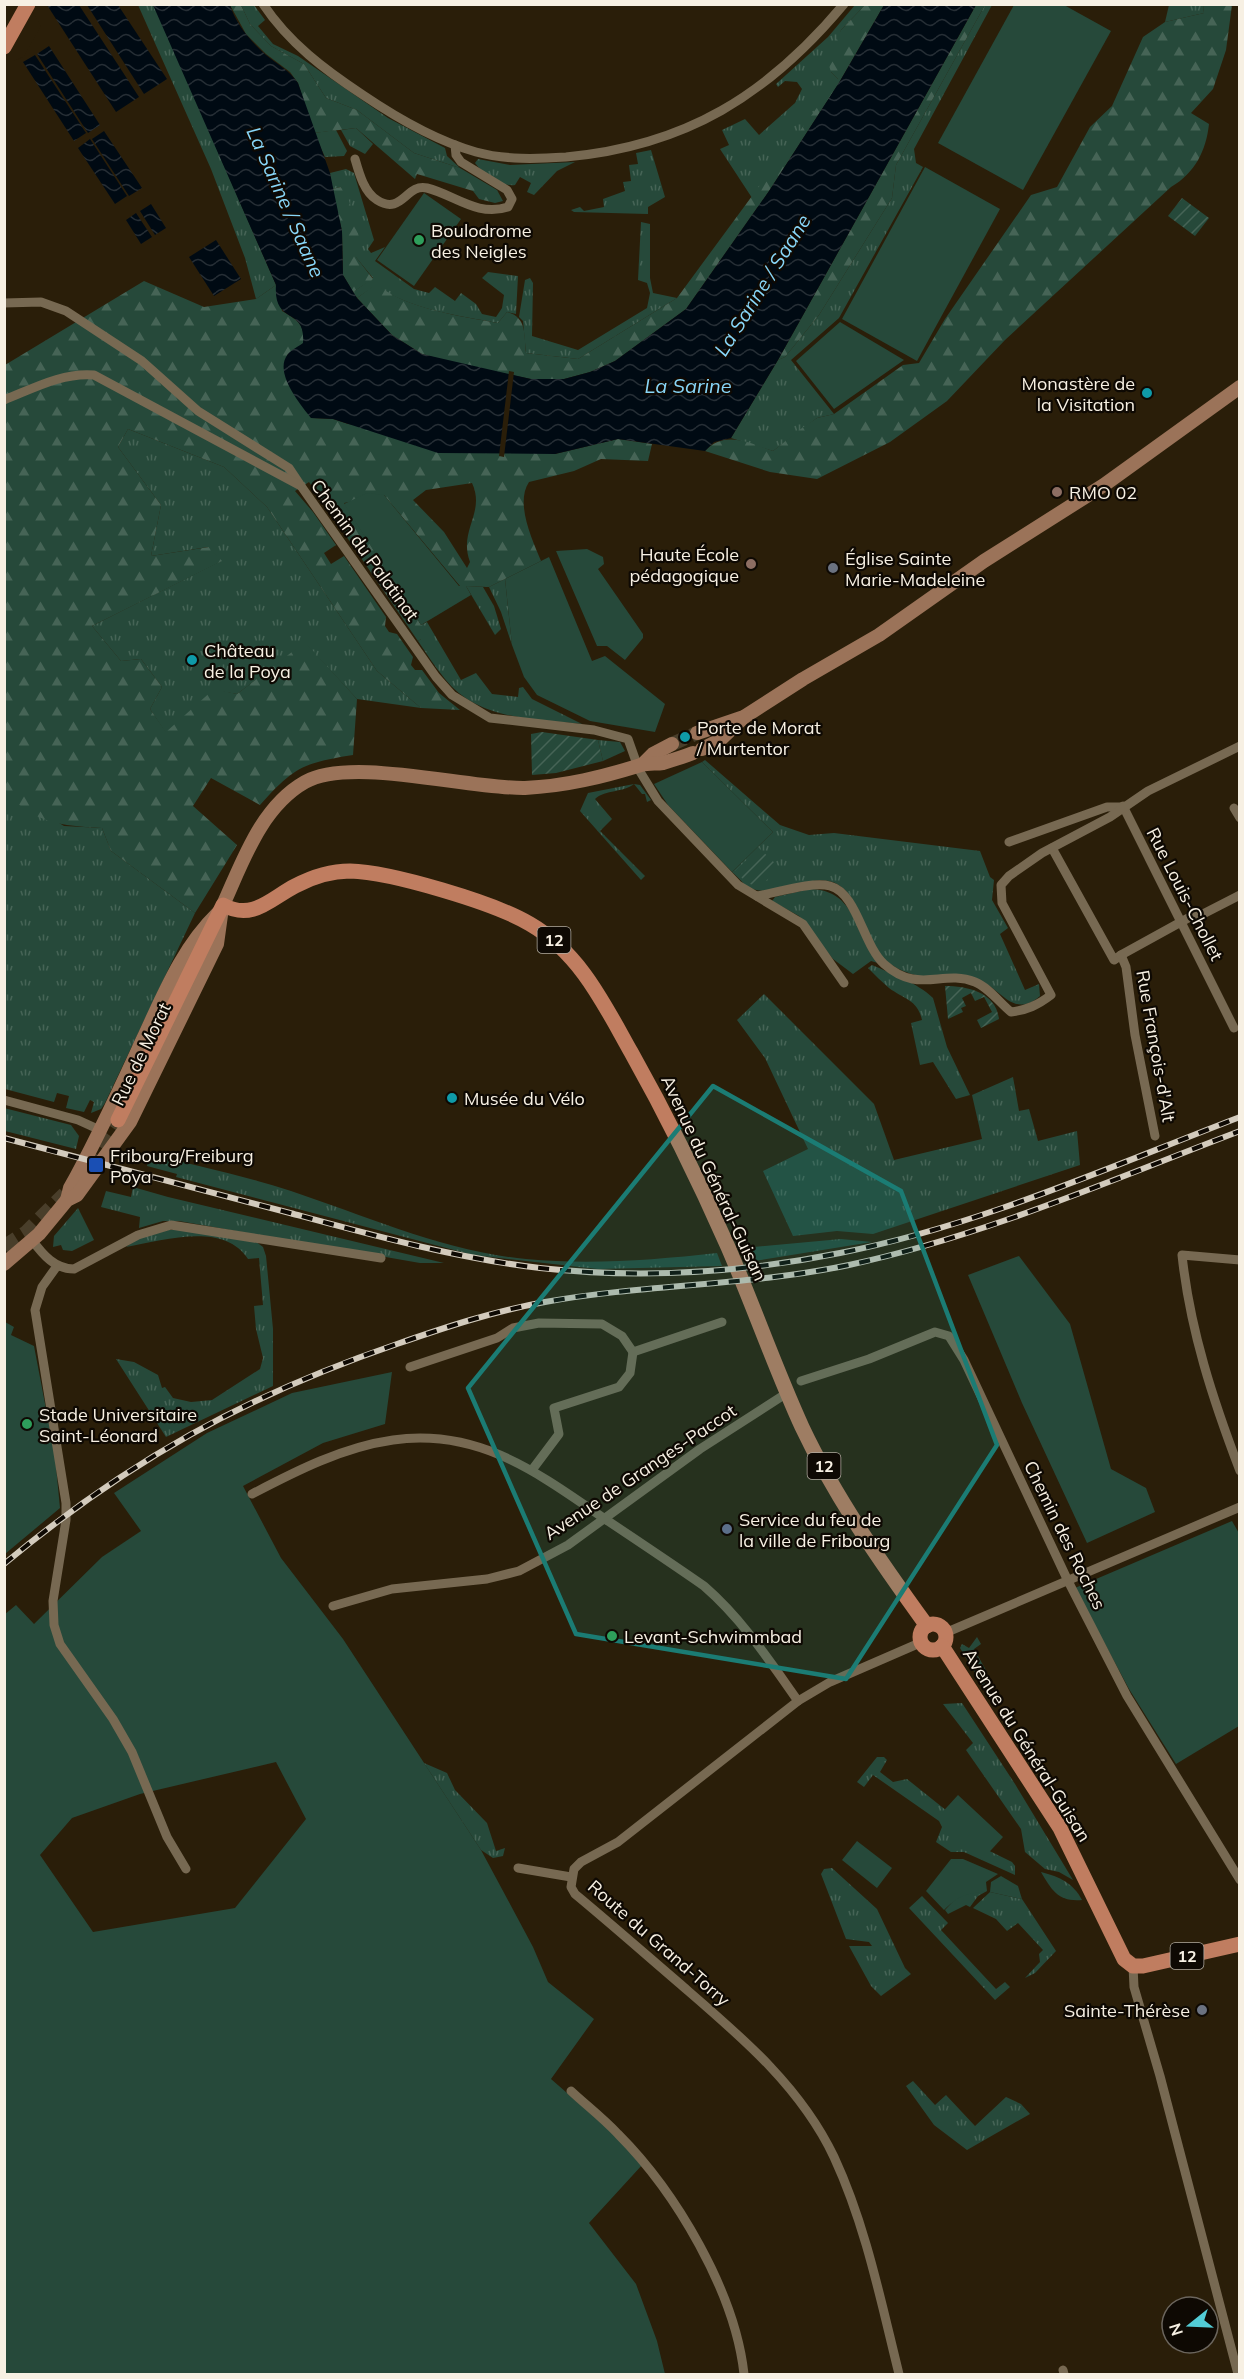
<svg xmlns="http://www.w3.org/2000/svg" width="1244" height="2379" font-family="Mulish,sans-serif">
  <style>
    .grass { fill: url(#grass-tufts) }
    .forest { fill: url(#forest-firs); fill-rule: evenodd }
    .park { fill: #26493a; fill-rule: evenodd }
    .garden { fill: url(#garden-furrows) }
    .water { fill: url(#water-waves) }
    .pier { fill: #2a1e09 }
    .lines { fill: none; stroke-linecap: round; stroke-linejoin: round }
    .secondary-tunnel { stroke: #493e2a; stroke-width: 14; stroke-dasharray: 14 7; stroke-linecap: butt }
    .primary-tunnel { stroke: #493e2a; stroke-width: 15; stroke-dasharray: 15 8; stroke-linecap: butt }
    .street { stroke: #776952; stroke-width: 9 }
    .secondary { stroke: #9b7359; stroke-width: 14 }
    .primary { stroke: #c07d60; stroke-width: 15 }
    .rail-casing { stroke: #d3cbbd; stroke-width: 6 }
    .rail { stroke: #0e0903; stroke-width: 4; stroke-dasharray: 11; stroke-linecap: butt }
    .marked { fill: #1b7c74; fill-opacity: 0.2; stroke: #1b7c74; stroke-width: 4.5; stroke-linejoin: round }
    .leisure-dot { fill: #2e9e5b; stroke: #0e0903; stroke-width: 2 }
    .culture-dot { fill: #0f9aa8; stroke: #0e0903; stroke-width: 2 }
    .education-dot { fill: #8d6e63; stroke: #0e0903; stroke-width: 2 }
    .worship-dot { fill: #6b7280; stroke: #0e0903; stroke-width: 2 }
    .transit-dot { fill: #1a4fb4; stroke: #0e0903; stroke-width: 2 }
    .service-dot { fill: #5c6f8a; stroke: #0e0903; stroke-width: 2 }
    .labels { text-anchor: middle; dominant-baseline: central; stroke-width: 4.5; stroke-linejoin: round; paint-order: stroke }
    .shield { fill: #0e0903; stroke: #b1aba0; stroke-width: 1.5 }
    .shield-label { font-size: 16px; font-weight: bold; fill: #f7f0e3 }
    .poi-label { font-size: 18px; fill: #f7f0e3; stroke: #0e0903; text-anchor: start }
    .street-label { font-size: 18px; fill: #f7f0e3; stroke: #0e0903 }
    .water-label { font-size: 20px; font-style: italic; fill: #88d6f8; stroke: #0e0903 }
  </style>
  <defs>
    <pattern id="grass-tufts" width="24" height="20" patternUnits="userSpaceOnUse" patternTransform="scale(1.5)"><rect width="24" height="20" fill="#26493a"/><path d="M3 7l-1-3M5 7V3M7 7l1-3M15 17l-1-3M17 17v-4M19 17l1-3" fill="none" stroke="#466456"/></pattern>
    <pattern id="forest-firs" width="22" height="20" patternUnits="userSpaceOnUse" patternTransform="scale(1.5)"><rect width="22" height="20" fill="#26493a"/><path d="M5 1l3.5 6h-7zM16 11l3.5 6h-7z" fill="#466456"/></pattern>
    <pattern id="garden-furrows" width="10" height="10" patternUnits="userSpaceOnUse" patternTransform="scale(1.5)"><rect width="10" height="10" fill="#26493a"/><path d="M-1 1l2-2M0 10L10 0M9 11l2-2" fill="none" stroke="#466456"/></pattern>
    <pattern id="water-waves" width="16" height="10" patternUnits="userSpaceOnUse" patternTransform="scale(1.5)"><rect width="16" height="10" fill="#000a13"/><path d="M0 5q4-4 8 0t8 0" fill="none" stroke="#262e35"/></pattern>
  </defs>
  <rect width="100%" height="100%" fill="#2a1e09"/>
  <g class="grass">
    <polygon points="138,5 153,5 159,16 276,285 256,299 245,258 211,169"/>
    <polygon points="241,5 254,5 265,20 258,26 273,44 298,56 388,118 445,148 447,156 460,168 414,153 357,110 326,98 304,64 271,46 250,24"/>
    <polygon points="855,5 865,5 841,30 831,72 840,81 758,207 720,149 729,145 722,130 745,119 759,135 795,103 802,89 797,82 785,81 778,87 776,84 828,37"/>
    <polygon points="985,5 992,5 914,149 916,163 923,167 839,318 791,360 834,414 817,418 773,451 731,438 778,360 785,357 819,315 892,198 896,165"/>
    <polygon points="1169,5 1203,5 1204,13 1165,22"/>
    <polygon points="356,128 373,144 365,154 350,146 341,130"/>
    <polygon points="336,130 347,151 344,156 325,157 314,133"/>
    <polygon points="651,150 665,197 648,207 648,214 574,212 571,210 580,207 584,211 604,207 603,199 625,191 623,182 631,181 629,165 638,164 636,153"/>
    <path d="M478 159 510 165 575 162 557 171 534 195 527 192 531 183 520 177 515 185C502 187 483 174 475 163Z"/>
    <path d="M346 169 354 173 374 240 368 249 371 253 385 247 375 261 414 289 429 293 435 287 455 301 461 293 476 304 482 314 496 317 502 308 504 295 482 278 488 272 518 276 516 314 507 312 498 323C461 316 407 309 376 285L357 298 353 292 373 278 355 256 341 187 332 189 330 173Z"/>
    <polygon points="641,222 650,224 650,278 653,293 677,298 578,359 526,353 523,321 519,317 525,280 530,278 533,283 532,336 578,350 647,308 650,293 647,283 638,280"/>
    <polygon points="128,429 224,467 267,507 377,671 421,708 357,699 305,643 237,694 214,690 166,733 150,709 162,687 141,659 121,661 92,626 221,561 208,547 151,556 161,505 118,447"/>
    <polygon points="505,579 512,645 501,612 489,587"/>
    <polygon points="466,586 483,587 494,606 501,629 495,635"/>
    <path d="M427 622 461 680 476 673 492 694 518 697 519 688 523 687 532 699 582 724C533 719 478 720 445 679 435 667 427 654 418 641L421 639V625Z"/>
    <polygon points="598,740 620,742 625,751 603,761"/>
    <path d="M705 760 780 825 809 835 834 833 980 851 990 877 994 880 992 900 1008 928 1000 934 1025 990 1039 984 1040 996C1013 1019 1002 989 980 981 975 979 967 980 962 980 934 978 907 979 884 959 865 942 864 910 846 891 818 861 775 906 745 885 741 881 737 876 732 872L773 832 702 762Z"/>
    <polygon points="4,779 5,789 64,826 102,828 111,851 195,913 105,1103 101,1109 91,1113 94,1102 90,1100 84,1112 66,1108 69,1096 57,1093 54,1102 5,1089"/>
    <path d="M634 784 640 785 651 800 647 802 645 794H642L634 784C623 793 606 789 595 799L612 819 600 831 645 876 641 880 580 811 588 793Z"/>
    <path d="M810 889C857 890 854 934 878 963L871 961 853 974 833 959 799 916 772 901 775 897Z"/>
    <path d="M872 965C890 973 918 983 933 998L947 1047 970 1095 956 1099 933 1062 920 1065 911 1023 922 1020C918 1000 904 999 889 988 882 982 875 975 868 968Z"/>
    <polygon points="764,994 874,1104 894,1160 982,1139 972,1095 1013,1077 1019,1111 1029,1109 1038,1141 1077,1131 1080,1165 873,1234 837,1231 793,1236 763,1171 808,1149 765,1058 737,1020"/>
    <polygon points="4,1108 71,1125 79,1136 76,1149 5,1131"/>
    <path d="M150 1154C197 1166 245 1176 291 1191 369 1217 443 1251 526 1259 590 1265 654 1260 717 1253L722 1266 598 1269 473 1255 176 1177 177 1174 147 1166Z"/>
    <polygon points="133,1187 168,1197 444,1263 420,1263 179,1221 163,1221 139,1228 140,1217 101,1207 106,1191 131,1197"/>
    <polygon points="78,1208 94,1240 72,1251 63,1250 61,1245 53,1247 54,1236"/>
    <path d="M168 1230H186L255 1241 263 1247 266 1256 273 1329V1386L166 1437 116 1359 134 1362 158 1375 162 1388 165 1387 173 1398 191 1402 212 1400 260 1369 263 1358 256 1329 254 1306 263 1305 259 1258 248 1259C223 1221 163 1241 126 1247L138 1238Z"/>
    <polygon points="841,1239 872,1242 748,1262 744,1252 754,1247"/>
    <polygon points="977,1637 981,1644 974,1649 987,1672 984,1688 960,1648 962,1644 969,1648"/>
    <polygon points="962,1703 1015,1784 1073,1880 1059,1872 1045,1869 1025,1852 1021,1829 966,1750 973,1743 943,1704"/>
    <polygon points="877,1757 884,1757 887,1760 880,1772 893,1782 907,1779 952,1815 959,1836 1012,1862 1015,1866 1015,1875 964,1852 951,1852 936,1842 942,1827 939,1821 873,1775 864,1787 857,1782"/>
    <polygon points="424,1763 447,1773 455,1790 487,1823 496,1851 505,1848 503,1856 493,1858 481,1850"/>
    <polygon points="832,1868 877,1909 905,1968 911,1974 881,1996 871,1986 849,1946 872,1946 869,1942 846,1939 821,1874 824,1869"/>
    <path d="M1041 1872C1060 1877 1073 1883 1082 1900 1059 1902 1052 1891 1041 1872Z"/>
    <polygon points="969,1891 987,1891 978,1896 970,1907 966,1905 948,1914 945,1910 959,1895"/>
    <polygon points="990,1892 1022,1899 1056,1951 1035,1973 1025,1978 1040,1962 1039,1954 1043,1950 1018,1923 1007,1931 996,1919 973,1908"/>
    <polygon points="922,1896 948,1923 941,1930 996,1989 1005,1982 1010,1987 995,2000 909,1908"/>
    <polygon points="913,2081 935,2105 946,2095 975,2126 1006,2097 1021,2104 1030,2114 967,2150 934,2125 906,2086"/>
  </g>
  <g class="forest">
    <polygon points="230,5 241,5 250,24 271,46 304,64 326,98 357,110 414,153 460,168 497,190 503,201 495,203 479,199 473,191 417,174 415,179 356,128 314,133 298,83 290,72 266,54 246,34"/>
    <path d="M865 5H884L840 81 769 191 686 309 615 361 590 372 564 379H531L462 365 422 354 392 335 357 298 376 284C407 309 460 316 498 323L507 312C527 317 524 335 526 353L578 359 677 298 838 79 831 72 827 59 841 30Z"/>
    <polygon points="976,5 985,5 896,165 892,198 819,315 785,357 778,360"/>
    <path d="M1203 5H1232L1226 50 1213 89 1191 113 1209 124C1206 151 1195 173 1171 187L1005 340 947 401 890 442 817 479 770 472 705 451C725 430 749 443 773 451L802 428 817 418 834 414 903 365 919 363 945 319 1031 195 1057 187 1090 127 1112 106 1143 37 1165 22 1204 13Z"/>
    <polygon points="341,187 347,193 362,248 356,257 373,279 353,292 343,275 342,231 332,189"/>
    <path d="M144 281 204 307 256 299 276 285 282 311C297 320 305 324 304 343L287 355 311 418 333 419 348 424 555 454 618 439 652 444 648 461 601 459 574 471 529 482C515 503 532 539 541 561L489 587 460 586 384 495 344 503 421 625V639L418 641 309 482 295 491 313 512 336 545 324 553 331 564 344 556 386 617 385 626 389 632 397 634 413 657 411 665 415 670H422L439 693 460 710 421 708 377 671 267 507 224 467 128 429 118 447 161 505 151 556 209 547 222 561 92 626 121 661 141 659 162 687 150 709 166 732 214 689 237 694 305 642 357 699 353 755C303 763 294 767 260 805L211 778 193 806 237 845 195 913 111 851 102 828C63 826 29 823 5 789V365ZM472 483C486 513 458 530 470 562L467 568 444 532 413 500 426 490Z"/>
  </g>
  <g class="park">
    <polygon points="1014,5 1064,5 1111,31 1023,190 938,143"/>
    <polygon points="925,167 1000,209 917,361 842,319"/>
    <polygon points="424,193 461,219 414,286 377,260"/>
    <polygon points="840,322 904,360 834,409 796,361"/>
    <polygon points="367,493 384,495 459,586 466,586 471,595 421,625 344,504"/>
    <polygon points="587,549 603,557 604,564 598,569 643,634 643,638 625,660 607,646 597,646 556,551"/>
    <polygon points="549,557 592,661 605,656 665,704 655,732 590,721 537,695 524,677 512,645 505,579"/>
    <polygon points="702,762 773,832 732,872 668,805 654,784"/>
    <polygon points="1019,1256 1070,1324 1111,1469 1146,1488 1155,1512 1087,1543 1022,1403 968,1275"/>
    <polygon points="5,1322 14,1327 11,1335 34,1346 55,1456 60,1508 5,1554"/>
    <path d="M392 1372 385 1424 323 1443 243 1486 281 1558 343 1639 481 1850 533 1947 548 1982 594 2019 551 2079 630 2148 643 2164 589 2223 636 2284 657 2341 665 2374H5L4 1615 16 1605 34 1624 102 1557 141 1531 114 1493 207 1433 292 1393ZM276 1762 306 1819 235 1908 93 1932 40 1855 72 1818 140 1794Z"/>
    <polygon points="1232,1521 1240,1535 1239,1726 1176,1764 1129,1689 1075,1588"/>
    <polygon points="958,1795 1003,1837 982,1860 937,1818"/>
    <polygon points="857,1841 892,1868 877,1888 842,1860"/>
    <path d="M951 1859H963L998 1874 986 1882 987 1891C964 1895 962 1893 944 1910L926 1891Z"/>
    <polygon points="1001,1876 1018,1886 1022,1899 990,1892 991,1882"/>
  </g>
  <g class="garden">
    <polygon points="1182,198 1209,218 1195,236 1168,216"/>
    <polygon points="542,732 598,740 603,761 556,773 532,775 531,734"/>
    <polygon points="759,848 780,868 759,887 747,883 735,871"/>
    <path d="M945 986C967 986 996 992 999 1019L981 1028 977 1020 992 1012 984 997 975 1001 971 993 962 998 966 1006 961 1008 963 1012 948 1019Z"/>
  </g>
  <g class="water">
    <polygon points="47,5 79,5 139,97 116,112"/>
    <polygon points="87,5 118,5 167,79 144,94"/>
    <path d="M153 5H230C236 24 251 42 266 55 278 65 289 70 298 83L330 173 342 231 343 275 357 298 392 335 422 354 531 379H564L590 372 615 361 686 309 769 191 840 81 884 5H976L778 360 731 438 714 442 705 451 618 439 555 454 438 453 333 419 311 418C300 404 273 372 288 354 291 350 299 346 303 343 306 306 273 326 276 285Z"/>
    <polygon points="49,46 100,125 88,133 37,54"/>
    <polygon points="35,55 86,133 74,141 23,62"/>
    <polygon points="104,131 142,188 129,196 92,139"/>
    <polygon points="90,139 127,196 115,204 78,148"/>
    <polygon points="151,204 166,228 155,235 140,211"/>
    <polygon points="136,213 152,237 141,244 126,220"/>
    <polygon points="216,240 241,279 214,296 189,257"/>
  </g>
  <g class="pier">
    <polygon points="28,4 41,26 24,56 15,61 4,48 4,25 16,5"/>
    <polygon points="509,371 514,372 504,457 499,456"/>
  </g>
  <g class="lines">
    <polyline class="secondary-tunnel" points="672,744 697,733"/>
    <g class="primary-tunnel">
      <polyline points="87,1166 118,1120"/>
      <polyline points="4,1247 26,1233 65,1194"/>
    </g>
    <g class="street">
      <path d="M263 4C289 43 325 70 363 95 397 118 437 141 476 152 506 160 536 159 566 157 686 146 768 95 844 4"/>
      <path d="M355 159C359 173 364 192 377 200 402 216 406 183 427 188 455 195 477 217 508 207L512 199 507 190 461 162 456 155 455 145"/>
      <polyline points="4,303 41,302 66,311 142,361 198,411 289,468 301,486"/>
      <path d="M4 400C32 389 63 372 94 375L301 486 436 677 452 695 490 718 594 730 628 739 639 770 658 801 738 885 803 924 844 983"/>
      <polyline points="1123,806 1234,1028"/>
      <polyline points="1234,808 1240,818"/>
      <polyline points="1009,842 1107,807 1120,807"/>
      <polyline points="1052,848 1114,960 1121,955 1126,967 1135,1035 1155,1136"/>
      <path d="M757 896C776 893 812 881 830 886 857 893 863 945 884 964 919 995 942 969 975 982 988 987 1000 1003 1011 1012 1027 1010 1038 1005 1051 995L1002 903 1001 885 1009 876 1042 853 1110 817 1148 791 1240 746"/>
      <polyline points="1121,955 1190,917 1203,914 1240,895"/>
      <polyline points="4,1100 78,1120 100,1130"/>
      <path d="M32 1240C43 1255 55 1269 74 1269L138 1235 171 1225 381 1258"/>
      <path d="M1240 1260 1182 1255C1190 1330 1213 1400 1240 1471"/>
      <polyline points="57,1266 42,1287 35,1310 66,1503 66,1520 53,1601 54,1625 60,1644 113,1719 132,1752 167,1837 186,1869"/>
      <polyline points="410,1367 497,1338 513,1328 539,1323 602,1324 622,1336 633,1352"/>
      <polyline points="801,1381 869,1359 935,1332 949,1336 964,1360 1068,1581 1127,1696 1240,1880"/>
      <polyline points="532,1470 559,1434 554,1408 619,1387 630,1373 633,1352 722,1322"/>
      <path d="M252 1494C296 1471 343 1447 393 1440 479 1428 538 1473 605 1519 638 1541 671 1563 704 1586 742 1619 769 1660 798 1701"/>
      <polyline points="333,1606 392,1589 487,1579 519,1571 568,1545 700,1449 787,1393"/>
      <polyline points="945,1633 1240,1507"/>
      <polyline points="518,1868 571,1877"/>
      <polyline points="1133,1966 1134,1987 1160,2076 1238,2374"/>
      <path d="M571 2091C586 2105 603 2118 618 2134 676 2192 735 2292 744 2374"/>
      <polyline points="1063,2370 1064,2374"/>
      <path d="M899 2374C881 2302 866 2226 834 2157 800 2085 738 2034 679 1983 644 1953 610 1923 575 1894L571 1887 574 1869 581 1862 618 1842 798 1701 830 1682 922 1642"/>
    </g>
    <g class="secondary">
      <polyline points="697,733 744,717 803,679 879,635 984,561 1104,485 1240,387"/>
      <polyline points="702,749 720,740 744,717"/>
      <polyline points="643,764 653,754 672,744"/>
      <path d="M223 905C243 861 261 807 305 782 351 756 468 789 525 788 566 786 602 777 641 765 648 763 656 764 663 763 673 760 683 757 693 753"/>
      <path d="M67 1200 70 1188C97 1140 120 1089 143 1039 164 994 182 948 218 913"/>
      <polyline points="4,1264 39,1234 67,1200 77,1195 130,1122 217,944 221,915"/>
    </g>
    <g class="primary">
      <polyline points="4,47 28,4"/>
      <path d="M118 1120 223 905C253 921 270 899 295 886 312 877 330 871 350 871 391 872 495 903 530 924 580 953 604 1004 631 1052 667 1116 699 1181 728 1247 754 1307 775 1368 802 1427 835 1497 882 1564 927 1626"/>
      <circle cx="933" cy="1637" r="13"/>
      <polyline points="942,1646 1060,1828 1124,1959 1133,1966 1143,1966 1240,1944"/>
    </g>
    <defs>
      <g id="rail">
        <path d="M4 1138C100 1164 195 1188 290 1213 372 1235 455 1258 540 1268 640 1279 741 1273 840 1253 978 1226 1109 1167 1240 1117"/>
        <path d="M4 1564C128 1461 245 1396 397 1344 446 1327 494 1311 545 1302 645 1284 749 1286 849 1265 984 1236 1111 1180 1240 1131"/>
      </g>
    </defs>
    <use href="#rail" class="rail-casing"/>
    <use href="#rail" class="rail"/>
  </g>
  <path class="marked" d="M713 1086 901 1191 997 1445 846 1679 576 1634 468 1388Z"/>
  <g class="leisure-dot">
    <circle cx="419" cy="240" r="6"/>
    <circle cx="27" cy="1424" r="6"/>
    <circle cx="612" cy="1636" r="6"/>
  </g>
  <g class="culture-dot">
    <circle cx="1147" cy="393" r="6"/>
    <circle cx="192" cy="660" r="6"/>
    <circle cx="685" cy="737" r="6"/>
    <circle cx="452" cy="1098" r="6"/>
  </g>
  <g class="education-dot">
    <circle cx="1057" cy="492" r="6"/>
    <circle cx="751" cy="564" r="6"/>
  </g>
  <g class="worship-dot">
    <circle cx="833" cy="568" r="6"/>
    <circle cx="1202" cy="2010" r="6"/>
  </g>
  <rect class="transit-dot" x="88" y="1157" width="16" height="16" rx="3"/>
  <circle class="service-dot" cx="727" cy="1529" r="6"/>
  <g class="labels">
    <g class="shield">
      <rect x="537.5" y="927" width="33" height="26" rx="4.5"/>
      <rect x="807.5" y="1453" width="33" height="26" rx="4.5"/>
      <rect x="1170.5" y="1943" width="33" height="26" rx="4.5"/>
    </g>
    <g class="shield-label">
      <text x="554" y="940">12</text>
      <text x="824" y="1466">12</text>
      <text x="1187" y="1956">12</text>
    </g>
    <g class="poi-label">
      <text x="431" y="230">Boulodrome<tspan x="431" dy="21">des Neigles</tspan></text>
      <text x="1135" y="383" text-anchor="end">Monastère de<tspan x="1135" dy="21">la Visitation</tspan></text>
      <text x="1069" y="492">RMO 02</text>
      <text x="739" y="554" text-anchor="end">Haute École<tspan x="739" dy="21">pédagogique</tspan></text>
      <text x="845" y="558">Église Sainte<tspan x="845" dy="21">Marie-Madeleine</tspan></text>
      <text x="204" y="650">Château<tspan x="204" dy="21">de la Poya</tspan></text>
      <text x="697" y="727">Porte de Morat<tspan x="697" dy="21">/ Murtentor</tspan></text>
      <text x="464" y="1098">Musée du Vélo</text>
      <text x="110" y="1155">Fribourg/Freiburg<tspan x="110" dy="21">Poya</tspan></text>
      <text x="39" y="1414">Stade Universitaire<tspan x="39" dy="21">Saint-Léonard</tspan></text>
      <text x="739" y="1519">Service du feu de<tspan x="739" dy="21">la ville de Fribourg</tspan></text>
      <text x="624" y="1636">Levant-Schwimmbad</text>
      <text x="1190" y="2010" text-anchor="end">Sainte-Thérèse</text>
    </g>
    <g class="street-label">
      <text transform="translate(365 550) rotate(54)">Chemin du Palatinat</text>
      <text transform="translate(1185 894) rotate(63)">Rue Louis-Chollet</text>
      <text transform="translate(1156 1046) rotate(80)">Rue François-d'Alt</text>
      <text transform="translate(141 1054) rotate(-64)">Rue de Morat</text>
      <text transform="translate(714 1178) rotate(65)">Avenue du Général-Guisan</text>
      <text transform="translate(640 1472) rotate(-34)">Avenue de Granges-Paccot</text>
      <text transform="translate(1065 1535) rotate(64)">Chemin des Roches</text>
      <text transform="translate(1027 1745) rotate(58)">Avenue du Général-Guisan</text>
      <text transform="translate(659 1943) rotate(41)">Route du Grand-Torry</text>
    </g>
    <g class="water-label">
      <text transform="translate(286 202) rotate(66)">La Sarine / Saane</text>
      <text transform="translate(762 285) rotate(-58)">La Sarine / Saane</text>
      <text x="688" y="385">La Sarine</text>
    </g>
  </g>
  <rect width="1244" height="2379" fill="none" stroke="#f7f0e3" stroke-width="12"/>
  <g transform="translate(1190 2325) rotate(252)"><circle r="28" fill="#0e0903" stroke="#6b655d" stroke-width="1.5"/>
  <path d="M0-4.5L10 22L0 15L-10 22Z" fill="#52ccd6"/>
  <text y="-9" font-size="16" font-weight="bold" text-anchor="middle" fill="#f7f0e3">N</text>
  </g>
</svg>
